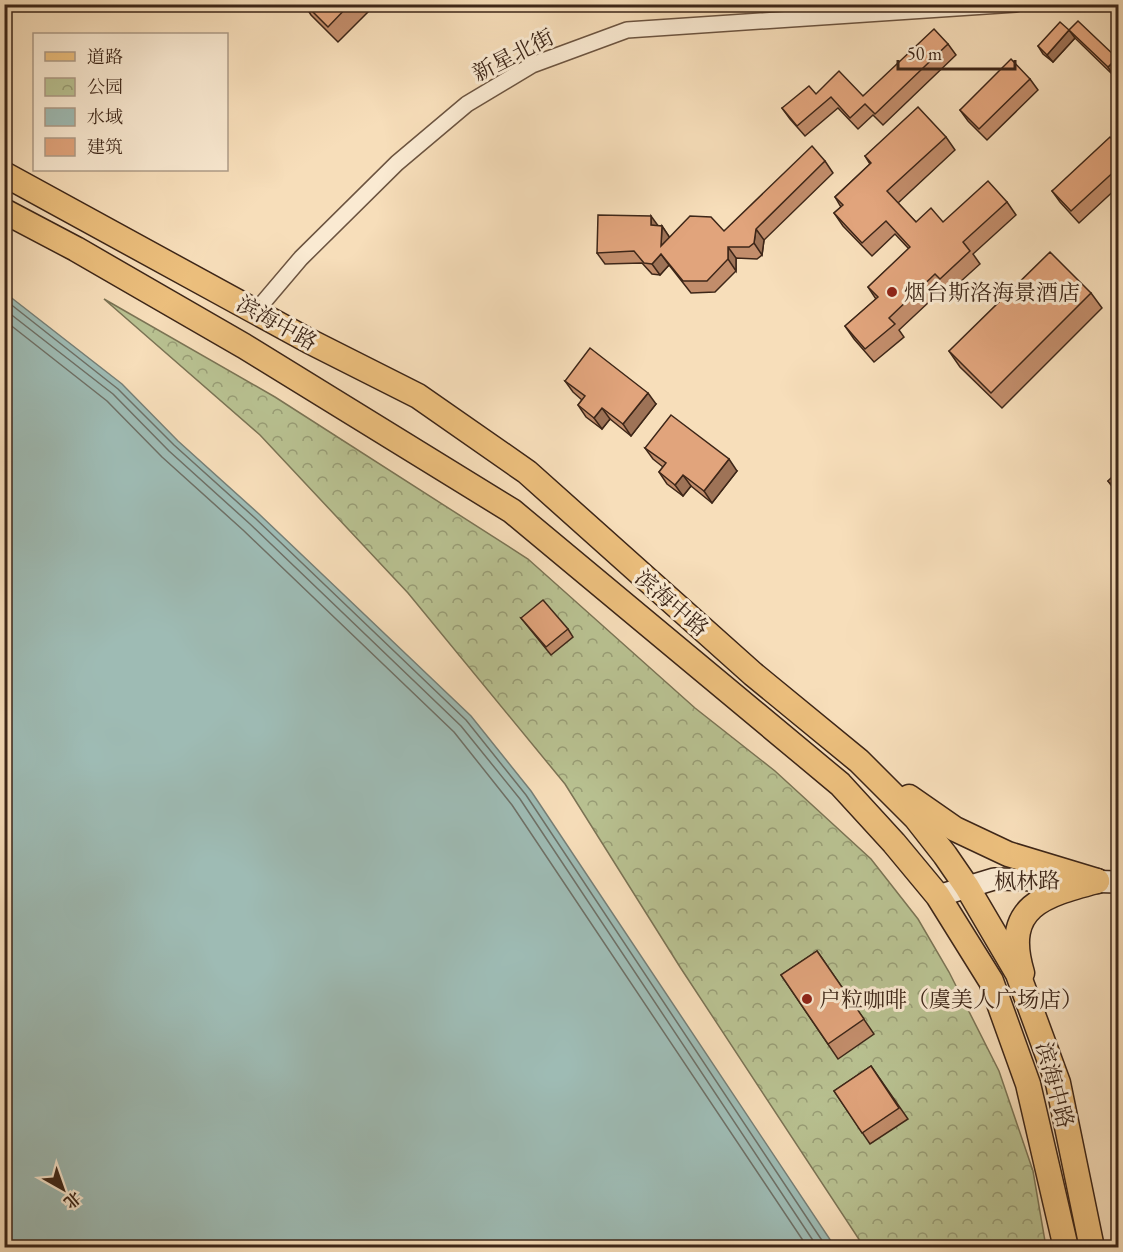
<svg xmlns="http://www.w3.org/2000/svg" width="1123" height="1252" font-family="'EB Garamond','Noto Serif SC',serif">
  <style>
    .park { fill: url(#park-crowns); stroke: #7b7455; stroke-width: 1.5 }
    .water { fill: #9ebbb4; stroke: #777f76; stroke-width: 1.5 }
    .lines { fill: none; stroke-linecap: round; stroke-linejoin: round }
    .shore { stroke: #6e7066; stroke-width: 1.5 }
    .street-casing { stroke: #6c5440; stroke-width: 18 }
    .secondary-casing { stroke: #3d2618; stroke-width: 24 }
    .primary-casing { stroke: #3d2618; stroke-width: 27 }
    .street { stroke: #faead2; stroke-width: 15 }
    .secondary { stroke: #faead2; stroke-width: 21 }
    .primary { stroke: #ecbf7d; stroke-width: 24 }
    .wall { fill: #c28d6b; stroke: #3d2618; stroke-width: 1.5 }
    .shaded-wall { fill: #9e7357; stroke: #3d2618; stroke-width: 1.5 }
    .building { fill: #e1a47c; stroke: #3d2618; stroke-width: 1.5 }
    .poi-dot { fill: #8f2418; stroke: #faead2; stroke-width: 2 }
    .labels { text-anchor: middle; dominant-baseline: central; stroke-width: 6; stroke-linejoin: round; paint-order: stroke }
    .street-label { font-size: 22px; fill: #3d2618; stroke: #faead2 }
    .poi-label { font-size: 22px; fill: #3d2618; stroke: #faead2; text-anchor: start }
  </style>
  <defs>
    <pattern id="park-crowns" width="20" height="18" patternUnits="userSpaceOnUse" patternTransform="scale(1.5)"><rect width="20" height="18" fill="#b9c292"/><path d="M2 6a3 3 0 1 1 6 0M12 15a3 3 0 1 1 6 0" fill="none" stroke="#989d76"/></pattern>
  </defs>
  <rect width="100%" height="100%" fill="#f7deba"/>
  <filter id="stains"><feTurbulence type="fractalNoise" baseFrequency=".00333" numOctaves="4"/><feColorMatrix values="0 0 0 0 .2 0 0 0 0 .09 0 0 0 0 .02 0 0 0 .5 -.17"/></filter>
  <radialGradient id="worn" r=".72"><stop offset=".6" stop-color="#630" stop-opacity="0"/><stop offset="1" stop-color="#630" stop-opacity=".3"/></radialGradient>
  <polygon class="park" points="104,299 275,397 528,559 695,708 775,771 871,859 918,919 949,972 999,1071 1033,1171 1046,1247 864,1247 680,967 565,784 408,593 260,435"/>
  <polygon class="water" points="4,292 122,384 178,441 259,514 471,716 531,791 835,1247 5,1247"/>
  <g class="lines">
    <g class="shore">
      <polyline points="4,299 118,389 174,445 255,518 466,720 526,795 827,1248"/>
      <polyline points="4,309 113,394 169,451 250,524 461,726 520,799 818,1248"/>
      <polyline points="4,320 107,401 162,457 243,530 454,732 512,805 808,1248"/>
    </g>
    <defs>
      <polyline id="street" points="256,311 301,258 397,163 467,104 532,65 627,30 1016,4"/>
      <polyline id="secondary" points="938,896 994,879 1118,882"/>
      <g id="primary">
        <polyline points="4,174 309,341 418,396 527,472 753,674 859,761 916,818 945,855 967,887 1018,974 1058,1083 1092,1248"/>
        <polyline points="4,211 76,249 244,346 512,511 840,784 894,843 938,896 991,981 1028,1084 1066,1248"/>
        <polyline points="909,797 955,829 1008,854 1097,881"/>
        <path d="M1022 973C1002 906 1044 895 1097 881"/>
      </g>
    </defs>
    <use href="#street" class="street-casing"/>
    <use href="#secondary" class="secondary-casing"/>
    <use href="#primary" class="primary-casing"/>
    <use href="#street" class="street"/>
    <use href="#secondary" class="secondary"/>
    <use href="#primary" class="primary"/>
  </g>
  <g class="wall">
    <polygon points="304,4 376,4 338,42 311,15"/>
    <polygon points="1069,30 1117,58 1119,60 1119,69 1113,75 1075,38 1053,62 1043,54 1038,46"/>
    <polygon points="948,44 956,55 883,125 873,115 858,129 838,108 805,136 790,119 782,108 816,94 863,96"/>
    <polygon points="1030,79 1038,90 987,140 968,121 960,110"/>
    <polygon points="946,137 955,150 898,203 916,222 943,222 1007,202 1016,215 973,254 980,264 949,292 945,287 899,330 904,337 874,362 854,339 845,326 876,299 868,287 909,249 895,234 872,256 843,226 834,213 841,207 835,197 870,164 865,156"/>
    <polygon points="1119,146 1119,186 1079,223 1060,202 1052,191"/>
    <polygon points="825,161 833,173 764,240 762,255 757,259 736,258 736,271 715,292 691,293 669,265 660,275 652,274 642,263 605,264 597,253 658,226 662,226 670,238 724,231"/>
    <polygon points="1091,293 1102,308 1002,408 960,367 949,351"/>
    <polygon points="565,381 656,404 631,436 610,419 602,429 586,417 578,405 582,400 573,392"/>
    <polygon points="645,448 737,471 712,503 691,486 683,496 667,484 659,472 663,467 653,459"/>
    <polygon points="1119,471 1119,496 1108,481"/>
    <polygon points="521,618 568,629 573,637 551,655"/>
    <polygon points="817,951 874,1034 838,1059 781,975"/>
    <polygon points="871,1066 908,1119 870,1144 834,1091"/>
  </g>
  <g class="shaded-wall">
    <polygon points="1069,30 1075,38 1053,62 1047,55"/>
    <polygon points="1117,58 1119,60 1119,69 1113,75 1108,67"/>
    <polygon points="651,216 659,227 651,225"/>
    <polygon points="662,226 670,238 661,246"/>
    <polygon points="756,229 764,240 762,255 754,243"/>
    <polygon points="728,247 736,258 736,271 728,259"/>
    <polygon points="661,254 669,265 660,275 652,264"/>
    <polygon points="648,393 656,404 631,436 623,424"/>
    <polygon points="602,408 610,419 602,429 594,418"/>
    <polygon points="729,459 737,471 712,503 704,491"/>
    <polygon points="683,475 691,486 683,496 675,485"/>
  </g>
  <g class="building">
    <polygon points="305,4 350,4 328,27"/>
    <polygon points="1078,21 1117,58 1108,67 1069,30"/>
    <polygon points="1060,22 1069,30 1047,55 1038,46"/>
    <polygon points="934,29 948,44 875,114 865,104 850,118 831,97 797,126 782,108 809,86 816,94 839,71 863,96"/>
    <polygon points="1011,59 1030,79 979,129 960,110"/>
    <polygon points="918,107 946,137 887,191 916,222 931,208 943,222 988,181 1007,202 963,242 970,251 940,279 935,274 889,318 895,324 865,349 845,326 878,297 868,287 910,247 886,221 862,243 834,213 843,205 835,197 871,163 865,156"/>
    <polygon points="1110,137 1119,146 1119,167 1071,211 1052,191"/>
    <polygon points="812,146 825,161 756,229 754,243 749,247 728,247 728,259 707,281 683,281 661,254 652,264 644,263 634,251 597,253 598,215 651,216 651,225 662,226 661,246 690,216 711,217 724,231"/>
    <polygon points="1050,252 1091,293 991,393 949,351"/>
    <polygon points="590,348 648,393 623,424 602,408 594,418 578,405 585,396 565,381"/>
    <polygon points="671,415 729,459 704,491 683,475 675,485 659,472 666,463 645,448"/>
    <polygon points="1119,471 1119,492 1108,481"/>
    <polygon points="1119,500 1119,509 1114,504"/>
    <polygon points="543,600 568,629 546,647 521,618"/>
    <polygon points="817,951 864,1019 828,1044 781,975"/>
    <polygon points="871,1066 899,1108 862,1133 834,1091"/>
  </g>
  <g class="poi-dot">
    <circle cx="892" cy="292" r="6"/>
    <circle cx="807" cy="999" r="6"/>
  </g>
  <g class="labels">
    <g class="street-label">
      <text transform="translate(513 55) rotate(-27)">新星北街</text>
      <text transform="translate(277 323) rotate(29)">滨海中路</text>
      <text transform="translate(672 603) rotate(41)">滨海中路</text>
      <text transform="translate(1027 881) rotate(-1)">枫林路</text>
      <text transform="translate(1055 1085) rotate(75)">滨海中路</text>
    </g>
    <g class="poi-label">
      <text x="904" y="292">烟台斯洛海景酒店</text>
      <text x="819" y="999">户粒咖啡（虞美人广场店）</text>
    </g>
  </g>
  <rect width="1123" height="1252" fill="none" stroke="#f7deba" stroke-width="24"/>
  <rect x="6" y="6" width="1111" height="1240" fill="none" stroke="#3d2618" stroke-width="3"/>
  <rect x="12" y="12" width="1099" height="1228" fill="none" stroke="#3d2618" stroke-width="1.5"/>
  <rect x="33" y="33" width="195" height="138" fill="#faead2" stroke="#ae9c88" stroke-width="1.5"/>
  <rect x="45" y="52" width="30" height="9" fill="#ecbf7d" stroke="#ae9c88" stroke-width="1.5"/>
  <text x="87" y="63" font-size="18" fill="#3d2618">道路</text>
  <rect x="45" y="78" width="30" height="18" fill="url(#park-crowns)" stroke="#ae9c88" stroke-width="1.5"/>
  <text x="87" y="93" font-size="18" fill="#3d2618">公园</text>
  <rect x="45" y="108" width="30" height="18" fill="#9ebbb4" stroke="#ae9c88" stroke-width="1.5"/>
  <text x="87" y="123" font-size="18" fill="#3d2618">水域</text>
  <rect x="45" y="138" width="30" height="18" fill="#e1a47c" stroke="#ae9c88" stroke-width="1.5"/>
  <text x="87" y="153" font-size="18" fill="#3d2618">建筑</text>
  <g transform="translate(63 1189) rotate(140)" stroke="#faead2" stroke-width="4.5" paint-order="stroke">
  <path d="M0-4.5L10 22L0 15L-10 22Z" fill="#3d2618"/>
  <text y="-9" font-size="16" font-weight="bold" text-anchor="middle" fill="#3d2618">北</text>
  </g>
  <path d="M898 60v9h117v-9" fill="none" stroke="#3d2618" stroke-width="3"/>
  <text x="907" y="60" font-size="18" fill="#3d2618" stroke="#faead2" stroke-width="4.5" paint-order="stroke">50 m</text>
  <rect width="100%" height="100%" filter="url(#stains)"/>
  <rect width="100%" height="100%" fill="url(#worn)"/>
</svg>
